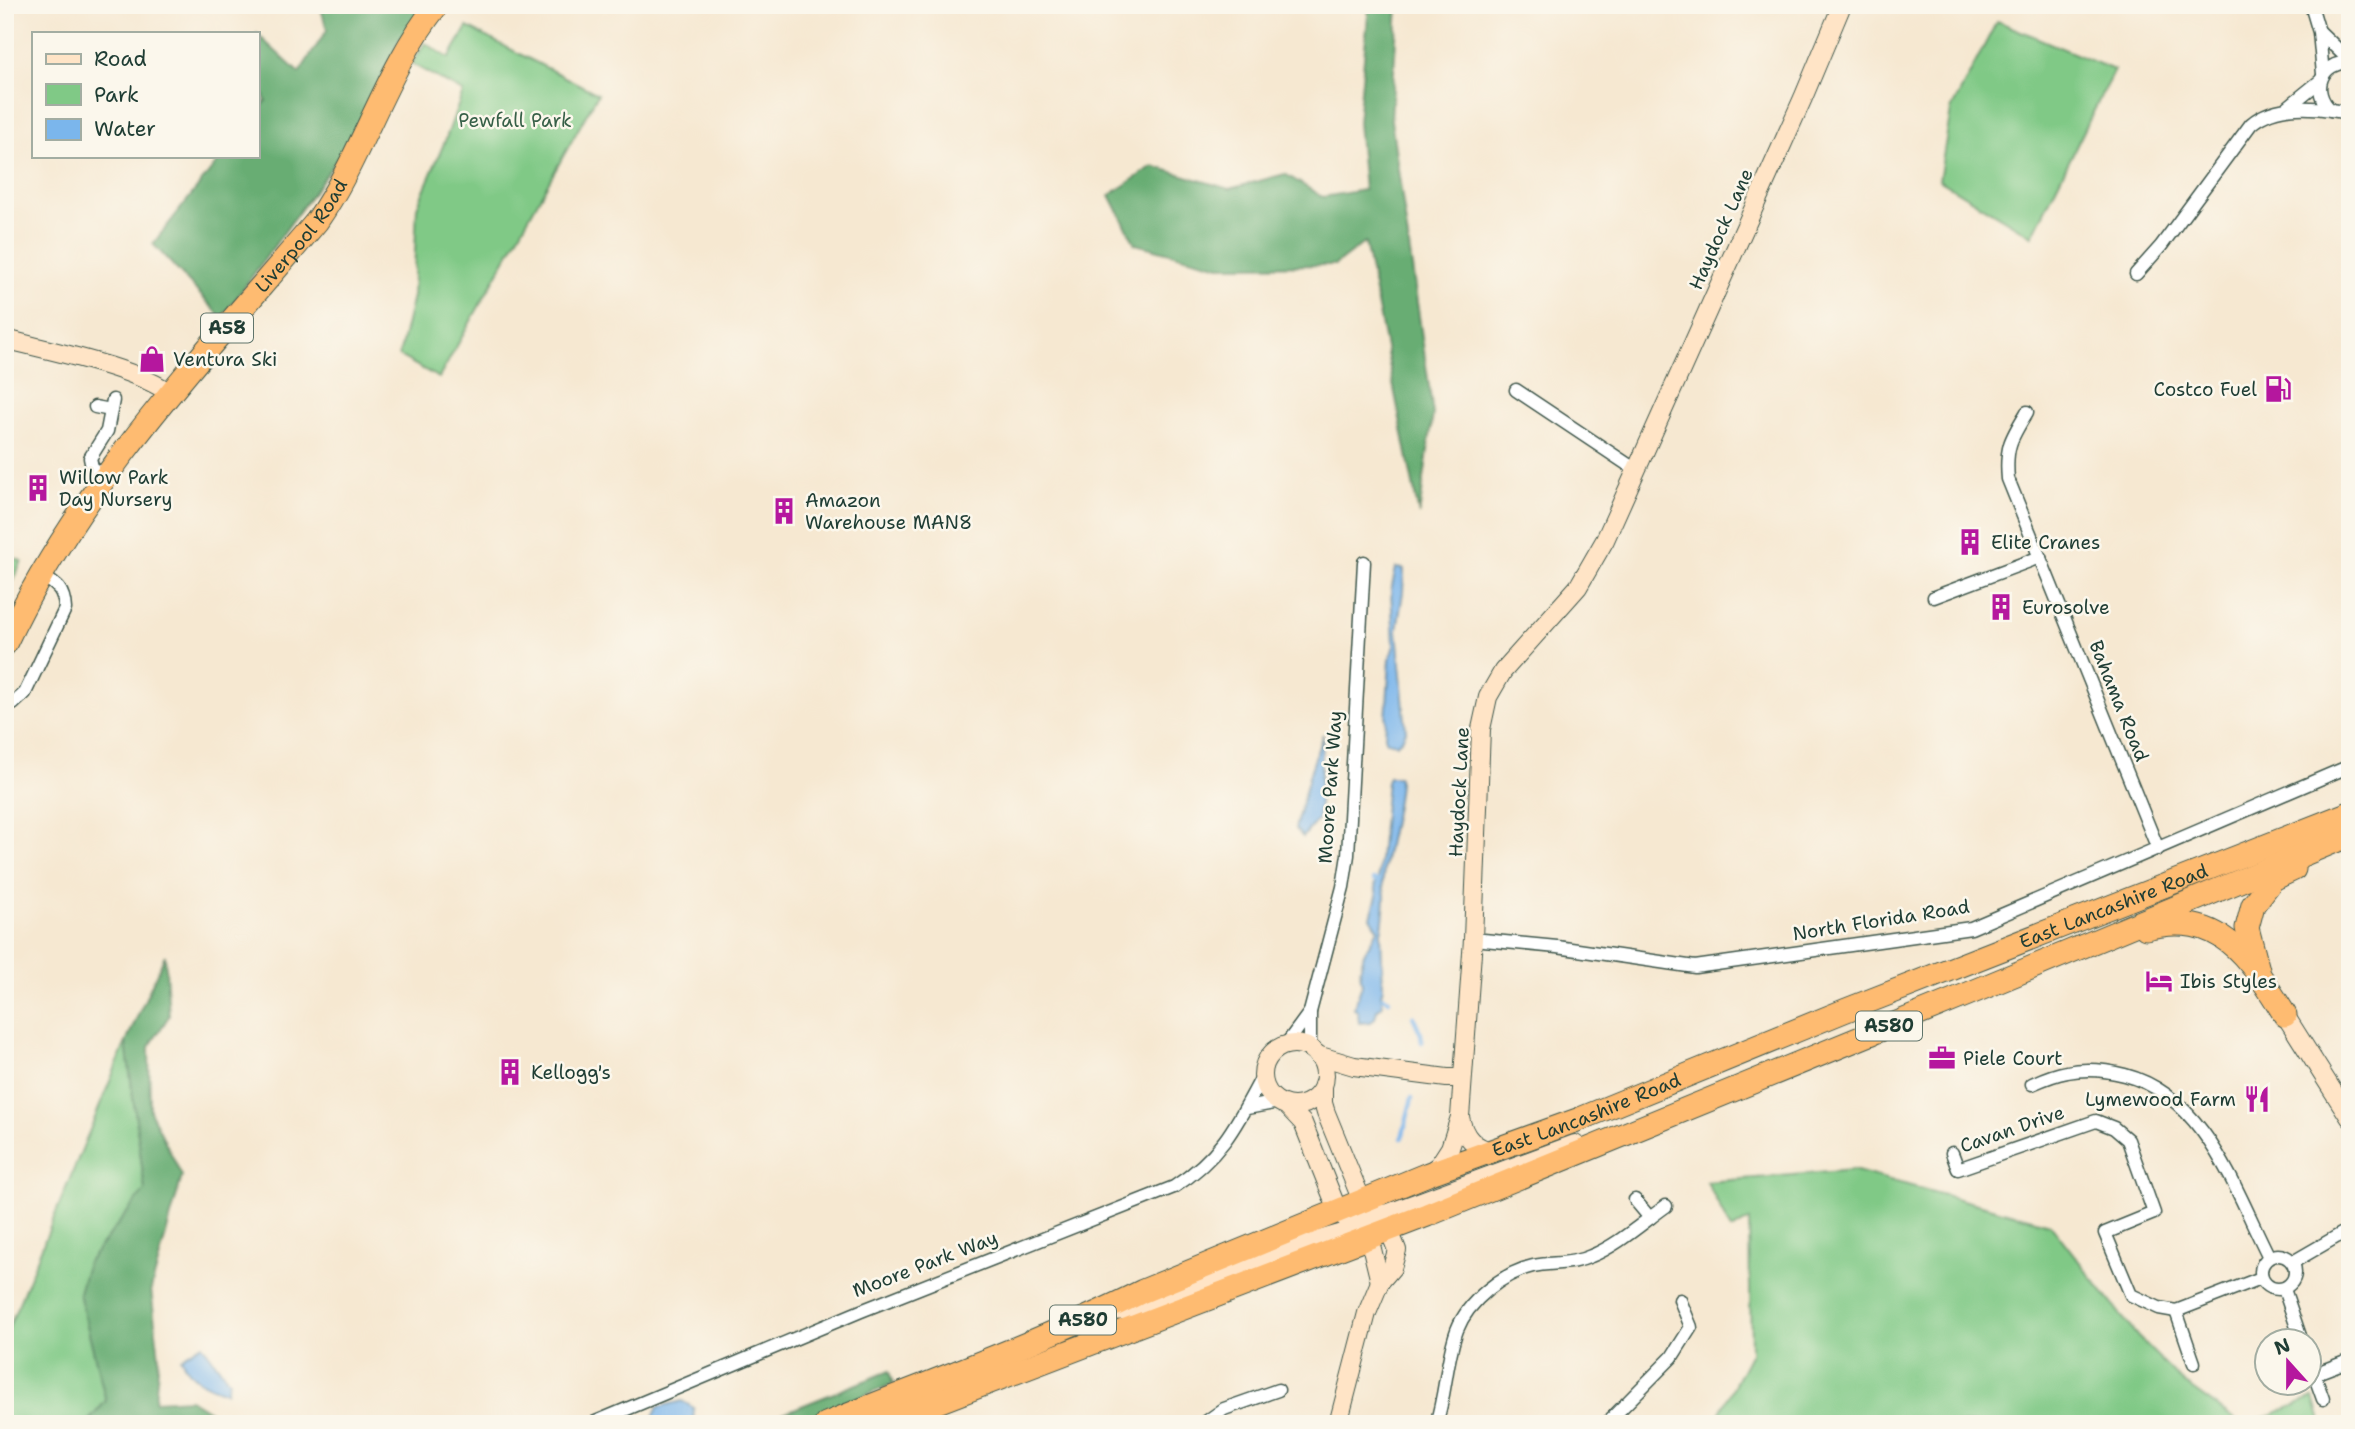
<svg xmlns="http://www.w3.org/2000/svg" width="2355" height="1429" font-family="'Shantell Sans',sans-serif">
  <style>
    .green { fill: #80c986; stroke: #50835d; stroke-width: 2 }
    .forest { fill: #68ad73; stroke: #447554; stroke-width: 2 }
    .water { fill: #7bb6ec; stroke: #4d7a90; stroke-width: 2 }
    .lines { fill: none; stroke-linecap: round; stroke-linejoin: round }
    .stream { stroke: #7bb6ec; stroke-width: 4.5 }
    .street-casing { stroke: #3f574c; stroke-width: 15 }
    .secondary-casing { stroke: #3f574c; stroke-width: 20 }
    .highway-casing { stroke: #3f574c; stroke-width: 25 }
    .street { stroke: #fff; stroke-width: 12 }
    .secondary { stroke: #ffe4c6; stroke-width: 18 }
    .highway { stroke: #febb71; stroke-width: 23 }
    .labels { text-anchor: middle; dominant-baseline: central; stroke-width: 5; stroke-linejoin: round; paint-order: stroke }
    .shield { fill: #fbf7ec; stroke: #61756b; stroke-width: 2 }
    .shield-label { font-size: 18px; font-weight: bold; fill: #1f3d34 }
    .park-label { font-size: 19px; fill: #376048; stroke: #fbf7ec }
    .street-label { font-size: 19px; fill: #1f3d34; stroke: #fbf7ec }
    .poi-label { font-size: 19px; fill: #1f3d34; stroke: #fbf7ec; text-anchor: start }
  </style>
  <rect width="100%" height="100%" fill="#fbf7ec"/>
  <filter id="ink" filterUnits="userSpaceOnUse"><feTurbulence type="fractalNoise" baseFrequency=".0143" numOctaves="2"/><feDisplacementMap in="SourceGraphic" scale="14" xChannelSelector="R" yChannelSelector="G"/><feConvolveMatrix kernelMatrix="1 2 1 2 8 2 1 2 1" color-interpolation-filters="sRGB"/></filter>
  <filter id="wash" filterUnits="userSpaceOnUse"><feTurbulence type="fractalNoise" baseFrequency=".00686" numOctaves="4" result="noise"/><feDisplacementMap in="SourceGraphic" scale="28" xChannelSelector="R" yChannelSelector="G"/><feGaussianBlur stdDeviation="1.57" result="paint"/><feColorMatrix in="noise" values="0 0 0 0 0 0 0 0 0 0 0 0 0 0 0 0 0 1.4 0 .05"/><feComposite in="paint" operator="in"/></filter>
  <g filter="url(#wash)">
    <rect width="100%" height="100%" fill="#f6e8d1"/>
    <g class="green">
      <polygon points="1997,21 2114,70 2032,236 1939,180 1951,110"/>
      <polygon points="467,27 598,94 439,378 399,356 413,296 417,207 445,141 463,92 412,64 425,43 449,58"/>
      <polygon points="5,555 22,561 5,599"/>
      <polygon points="126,1042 145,1190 88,1262 79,1293 106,1401 86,1424 5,1424 5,1337"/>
      <polygon points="1853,1170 2050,1224 2138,1337 2184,1383 2241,1424 1714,1424 1751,1353 1749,1220 1731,1230 1707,1182"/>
      <polygon points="2314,1398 2322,1424 2247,1424"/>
    </g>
    <g class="forest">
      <polygon points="320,5 425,5 400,39 356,133 222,318 153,244 222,156 257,156 257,112 266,101 257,82 257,34 299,73 327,30"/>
      <polygon points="1369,5 1398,5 1391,120 1433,414 1419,515 1365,242 1335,265 1220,266 1135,244 1110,195 1153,166 1229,189 1285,174 1323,197 1364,190 1358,122"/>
      <polygon points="165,955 169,1016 149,1047 150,1111 182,1176 151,1289 159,1357 155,1401 190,1399 230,1424 86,1424 106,1401 79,1293 88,1262 145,1190 126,1042"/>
      <polygon points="889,1371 893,1384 795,1424 756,1424"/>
    </g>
    <g class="water">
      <polygon points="1396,568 1404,569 1403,592 1397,630 1406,731 1402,739 1396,744 1387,742 1385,736 1390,659 1394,645 1391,591"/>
      <polygon points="1323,734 1318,819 1303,837 1295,829 1310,773"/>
      <path d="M1389 777H1399C1399 811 1385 844 1383 879 1382 884 1384 889 1385 895 1385 901 1383 927 1381 932L1383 987 1381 995 1383 1005 1377 1010 1375 1018 1371 1022 1359 1023 1358 1012 1354 1008 1362 985 1360 970 1364 953 1378 929 1371 917 1377 896 1375 884 1378 881 1387 781Z"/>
      <path d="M202 1344 229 1381 226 1392C205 1385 190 1379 181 1358Z"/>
      <polygon points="682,1401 694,1408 693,1424 650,1424 658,1407"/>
    </g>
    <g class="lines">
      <g class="stream">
        <polyline points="1374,880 1378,881"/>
        <polyline points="1383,997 1389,1000"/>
        <polyline points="1413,1016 1421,1034 1422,1042"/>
        <polyline points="1402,1138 1412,1098"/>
      </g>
    </g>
  </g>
  <g filter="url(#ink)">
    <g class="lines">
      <defs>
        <g id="street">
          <polyline points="2311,5 2319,32 2323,74"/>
          <polyline points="2320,32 2350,61"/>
          <path d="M2350 63C2321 60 2310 92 2331 110L2350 113"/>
          <polyline points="2288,107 2320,81"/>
          <path d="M2136 274 2161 246 2251 124C2272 106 2304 106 2331 110"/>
          <polyline points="1516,390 1636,470"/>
          <polyline points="95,407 111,410"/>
          <path d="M2027 412C2011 438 2005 447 2008 479L2158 849"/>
          <polyline points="106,478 92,467 90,458 107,431 113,400"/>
          <polyline points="1934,597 2040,557"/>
          <path d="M5 705 13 704 25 693 65 609C64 589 57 585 41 575"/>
          <polyline points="1473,939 1557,947 1695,967 1971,928 2350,766"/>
          <polyline points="1285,1046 1310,1012"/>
          <polyline points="1310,1049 1310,1012 1343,887 1348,855 1364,562"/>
          <path d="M2032 1084C2043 1079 2055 1074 2067 1072 2087 1068 2106 1070 2125 1075 2205 1096 2235 1190 2269 1257"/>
          <polyline points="1247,1108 1279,1102"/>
          <polyline points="1952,1153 1958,1169 2096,1121 2114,1128 2128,1140 2154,1213 2105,1233 2131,1295 2159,1308 2176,1311 2261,1278"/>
          <polyline points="1635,1200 1650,1218"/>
          <circle cx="2278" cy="1272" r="17"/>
          <polyline points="2293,1262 2350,1229"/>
          <polyline points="2284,1289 2302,1342"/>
          <polyline points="2176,1311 2194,1363"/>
          <polyline points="2310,1363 2314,1374 2348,1361"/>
          <polyline points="2314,1374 2323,1399"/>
          <path d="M591 1424 861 1311 1174 1187C1222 1156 1237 1124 1263 1075"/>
          <polyline points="1203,1424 1224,1409 1278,1390"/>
          <path d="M1436 1424C1446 1393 1446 1360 1457 1330 1468 1301 1503 1273 1533 1266 1552 1262 1572 1265 1591 1256 1618 1245 1642 1223 1666 1206"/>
          <polyline points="1606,1424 1672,1357 1691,1327 1680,1300"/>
        </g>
        <g id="secondary">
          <path d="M5 339C50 351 135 367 171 394"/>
          <polyline points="2285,1015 2350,1118"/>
          <circle cx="1294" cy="1075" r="31"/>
          <polyline points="1317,1055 1354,1066 1447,1078 1462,1078"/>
          <polyline points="1323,1085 1323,1103 1326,1113 1362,1201 1389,1230 1397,1250 1392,1268 1380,1282 1367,1313 1338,1424"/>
          <polyline points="1287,1106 1303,1123 1338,1211 1357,1229 1372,1249 1380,1282"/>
          <path d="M1460 1117C1464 1138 1474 1147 1494 1152"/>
          <polyline points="1430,1172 1439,1165 1450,1148 1460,1117 1473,939 1481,729 1488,697 1503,671 1578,587 1605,540 1803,98 1842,5"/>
          <polyline points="1338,1211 1354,1218 1389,1213 1575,1144"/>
          <polyline points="1107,1311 1134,1310 1282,1251 1357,1229 1376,1226"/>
        </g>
        <g id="highway">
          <path id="s1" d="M5 644C79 485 205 354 317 221 364 153 385 70 437 5"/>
          <path d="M2146 928C2221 909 2250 959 2285 1015"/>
          <polyline points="2258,970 2247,928 2253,905 2273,879 2294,869"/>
          <path id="s2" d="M826 1424C932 1381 1041 1342 1143 1291L1428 1174 1580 1119 1844 1011 2350 813"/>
          <polyline points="880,1424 1427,1215 1968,994 2350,835"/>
        </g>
      </defs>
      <use href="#street" class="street-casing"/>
      <use href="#secondary" class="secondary-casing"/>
      <use href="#highway" class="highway-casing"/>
      <use href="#street" class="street"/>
      <use href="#secondary" class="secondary"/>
      <use href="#highway" class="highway"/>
    </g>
  </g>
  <defs>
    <symbol id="shop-bare" viewBox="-9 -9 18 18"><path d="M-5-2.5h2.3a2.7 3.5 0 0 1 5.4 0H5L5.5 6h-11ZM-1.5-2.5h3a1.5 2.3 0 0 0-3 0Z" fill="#b5179e" stroke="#fbf7ec" stroke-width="2.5" paint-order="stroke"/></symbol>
    <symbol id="fuel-bare" viewBox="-9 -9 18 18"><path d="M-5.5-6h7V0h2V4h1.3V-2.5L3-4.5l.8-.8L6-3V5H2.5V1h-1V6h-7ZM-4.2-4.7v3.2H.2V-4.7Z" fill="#b5179e" stroke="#fbf7ec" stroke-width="2.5" paint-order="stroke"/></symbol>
    <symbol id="building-bare" viewBox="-9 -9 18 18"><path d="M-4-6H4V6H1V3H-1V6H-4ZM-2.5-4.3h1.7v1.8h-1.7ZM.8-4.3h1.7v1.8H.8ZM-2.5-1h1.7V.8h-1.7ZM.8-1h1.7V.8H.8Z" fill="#b5179e" stroke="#fbf7ec" stroke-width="2.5" paint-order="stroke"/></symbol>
    <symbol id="hotel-bare" viewBox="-9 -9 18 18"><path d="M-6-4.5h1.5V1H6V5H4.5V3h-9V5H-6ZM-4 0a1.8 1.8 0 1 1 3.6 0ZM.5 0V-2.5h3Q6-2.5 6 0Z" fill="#b5179e" stroke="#fbf7ec" stroke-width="2.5" paint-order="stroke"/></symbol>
    <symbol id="office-bare" viewBox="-9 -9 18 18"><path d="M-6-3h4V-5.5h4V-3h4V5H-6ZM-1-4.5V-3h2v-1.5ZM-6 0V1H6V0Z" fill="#b5179e" stroke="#fbf7ec" stroke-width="2.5" paint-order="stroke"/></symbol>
    <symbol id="restaurant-bare" viewBox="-9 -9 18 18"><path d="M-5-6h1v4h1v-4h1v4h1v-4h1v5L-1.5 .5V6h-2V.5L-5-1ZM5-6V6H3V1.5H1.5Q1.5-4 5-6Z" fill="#b5179e" stroke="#fbf7ec" stroke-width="2.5" paint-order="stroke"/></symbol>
  </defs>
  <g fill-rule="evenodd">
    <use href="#shop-bare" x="133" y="340" width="38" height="38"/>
    <use href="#fuel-bare" x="2259" y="370" width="38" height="38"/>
    <use href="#building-bare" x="19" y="469" width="38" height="38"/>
    <use href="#building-bare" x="765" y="492" width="38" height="38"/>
    <use href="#building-bare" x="1951" y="523" width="38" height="38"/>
    <use href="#building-bare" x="1982" y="588" width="38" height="38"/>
    <use href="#hotel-bare" x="2140" y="962" width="38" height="38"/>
    <use href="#office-bare" x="1923" y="1039" width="38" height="38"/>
    <use href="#building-bare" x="491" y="1053" width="38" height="38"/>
    <use href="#restaurant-bare" x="2238" y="1080" width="38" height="38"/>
  </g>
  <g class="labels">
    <g class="shield">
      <rect x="201" y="313.5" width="52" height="29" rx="5"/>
      <rect x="1856" y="1011.5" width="66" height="29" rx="5"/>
      <rect x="1050" y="1305.5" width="66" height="29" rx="5"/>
    </g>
    <g class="shield-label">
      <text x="227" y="328">A58</text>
      <text x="1889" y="1026">A580</text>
      <text x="1083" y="1320">A580</text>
    </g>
    <g class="park-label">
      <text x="515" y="120">Pewfall Park</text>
    </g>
    <g class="street-label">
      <text transform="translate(1721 229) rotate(-66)">Haydock Lane</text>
      <text stroke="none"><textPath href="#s1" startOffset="506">Liverpool Road</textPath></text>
      <text transform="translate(2119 701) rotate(68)">Bahama Road</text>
      <text transform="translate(1330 787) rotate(-86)">Moore Park Way</text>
      <text transform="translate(1459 792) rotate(-87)">Haydock Lane</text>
      <text stroke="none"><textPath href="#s2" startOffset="1388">East Lancashire Road</textPath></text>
      <text transform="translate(1881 920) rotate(-9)">North Florida Road</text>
      <text stroke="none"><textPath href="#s2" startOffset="821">East Lancashire Road</textPath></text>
      <text transform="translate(2012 1129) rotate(-19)">Cavan Drive</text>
      <text transform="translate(925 1264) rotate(-21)">Moore Park Way</text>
    </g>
    <g class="poi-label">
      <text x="173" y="359">Ventura Ski</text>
      <text x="2257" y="389" text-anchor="end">Costco Fuel</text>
      <text x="59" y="477">Willow Park<tspan x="59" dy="22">Day Nursery</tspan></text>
      <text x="805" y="500">Amazon<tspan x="805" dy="22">Warehouse MAN8</tspan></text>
      <text x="1991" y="542">Elite Cranes</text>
      <text x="2022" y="607">Eurosolve</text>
      <text x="2180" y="981">Ibis Styles</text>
      <text x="1963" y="1058">Piele Court</text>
      <text x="531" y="1072">Kellogg's</text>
      <text x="2236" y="1099" text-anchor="end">Lymewood Farm</text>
    </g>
  </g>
  <rect width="2355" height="1429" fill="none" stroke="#fbf7ec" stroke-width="28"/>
  <rect x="32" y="32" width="228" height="126" fill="#fbf7ec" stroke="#a3ada2" stroke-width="2"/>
  <rect x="46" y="54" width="35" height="10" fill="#ffe4c6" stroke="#a3ada2" stroke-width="2"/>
  <text x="94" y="66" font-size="21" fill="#1f3d34">Road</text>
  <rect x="46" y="84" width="35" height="21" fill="#80c986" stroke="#a3ada2" stroke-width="2"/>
  <text x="94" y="102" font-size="21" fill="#1f3d34">Park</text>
  <rect x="46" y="119" width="35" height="21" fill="#7bb6ec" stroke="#a3ada2" stroke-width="2"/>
  <text x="94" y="136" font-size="21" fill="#1f3d34">Water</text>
  <g transform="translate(2288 1362) rotate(339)"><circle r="33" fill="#fbf7ec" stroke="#a3ada2" stroke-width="2"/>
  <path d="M0-5L12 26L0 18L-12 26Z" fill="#b5179e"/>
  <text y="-10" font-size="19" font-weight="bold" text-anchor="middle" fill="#1f3d34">N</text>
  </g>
</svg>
